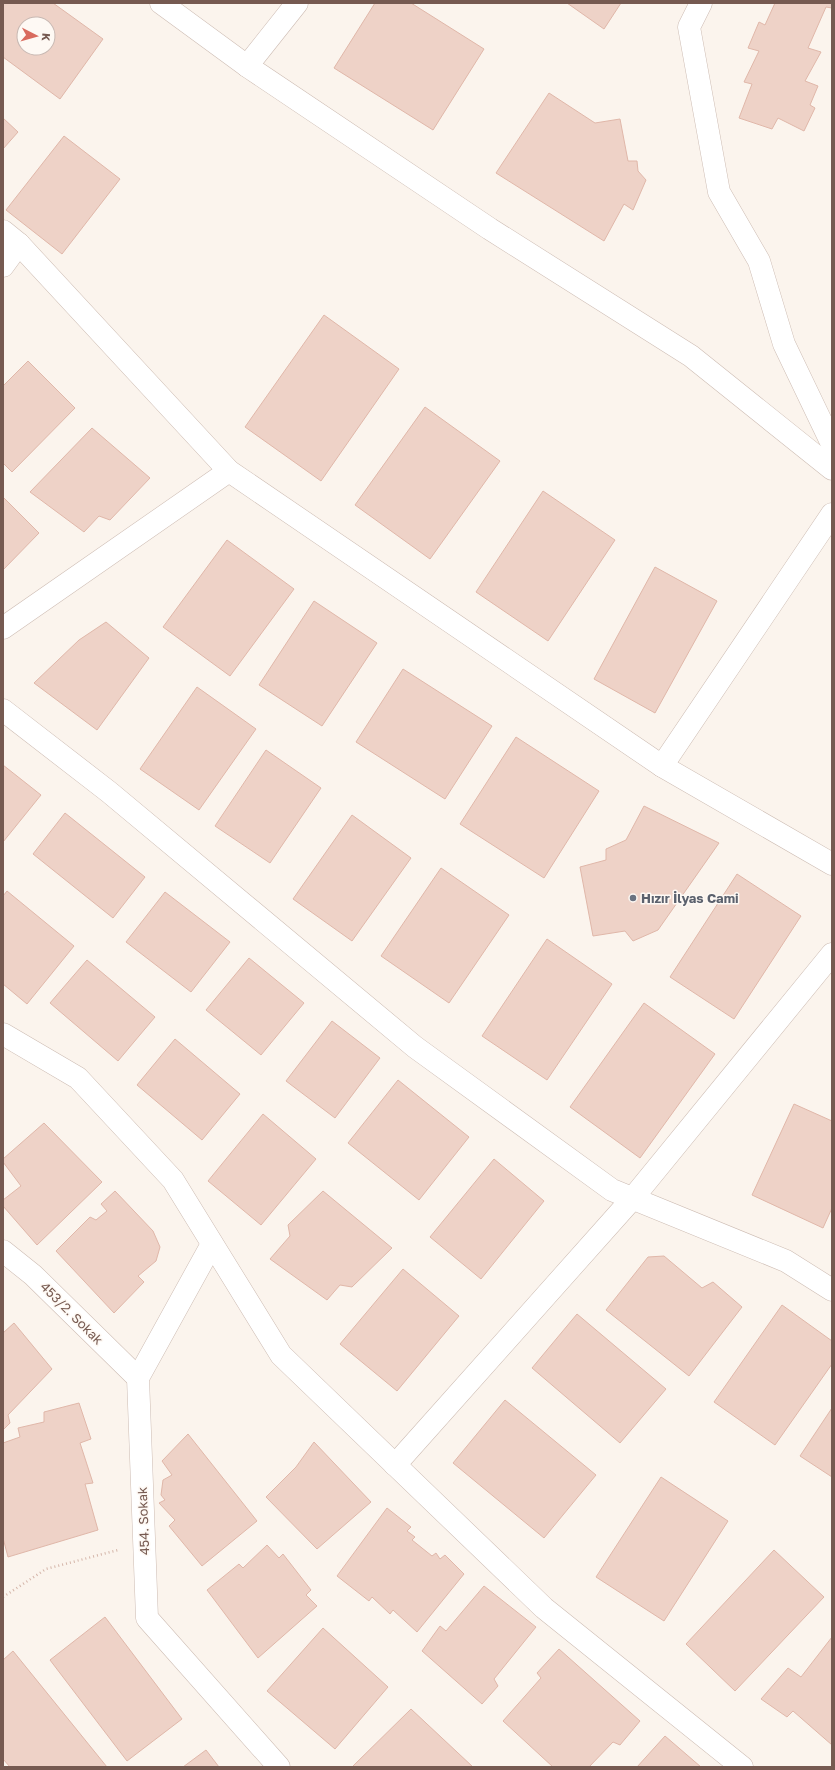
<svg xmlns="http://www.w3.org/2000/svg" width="835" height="1770" font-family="'Golos Text',sans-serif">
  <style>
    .building { fill: #eed2c7; stroke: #e0b7a9; fill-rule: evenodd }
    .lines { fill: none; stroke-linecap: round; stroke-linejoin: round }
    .minor-casing { stroke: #cdbcb3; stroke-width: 23 }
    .tertiary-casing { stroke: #cdbcb3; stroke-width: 23 }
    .path { stroke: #d4b5a9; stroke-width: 2.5; stroke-dasharray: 1 3; stroke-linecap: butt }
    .minor { stroke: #fff; stroke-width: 22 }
    .tertiary { stroke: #fff; stroke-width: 22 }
    .worship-dot { fill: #6b7280; stroke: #fef9f4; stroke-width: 1.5 }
    .labels { text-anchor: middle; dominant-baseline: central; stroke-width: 3; stroke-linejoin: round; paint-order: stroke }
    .worship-label { font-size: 13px; font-weight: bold; fill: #5b616d; stroke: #fef9f4; text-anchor: start }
    .street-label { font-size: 13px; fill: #765a51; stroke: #fef9f4 }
  </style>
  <rect width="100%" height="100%" fill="#fbf4ed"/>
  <g class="building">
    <path d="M3 3H53L103 39 60 99 3 57ZM24 24H48V48H24Z"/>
    <polygon points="375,3 411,3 484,49 433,130 334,68"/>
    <polygon points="567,3 621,3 604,29"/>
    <polygon points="775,3 832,3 832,8 826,7 808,48 821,52 805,81 818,86 810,105 815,108 804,131 778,118 772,129 739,118 752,84 744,82 759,51 748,48 759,22 765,25"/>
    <polygon points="549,93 595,123 620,119 628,161 637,161 638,171 646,180 633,210 624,204 604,241 496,173"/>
    <polygon points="3,118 18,132 3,149"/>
    <polygon points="64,136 120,179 62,254 6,210"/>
    <polygon points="324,315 399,369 321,481 245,427"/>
    <polygon points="28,361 75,408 12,472 3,463 3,386"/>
    <polygon points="425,407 500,461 430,559 355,505"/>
    <polygon points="92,428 150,478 110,520 99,516 84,532 30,492"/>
    <polygon points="543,491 615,540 548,641 476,592"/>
    <polygon points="3,497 39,533 3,570"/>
    <polygon points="227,540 294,589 230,676 163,627"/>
    <polygon points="655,567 717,601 655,713 594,679"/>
    <polygon points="314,601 377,643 322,726 259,685"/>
    <polygon points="106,622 149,658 97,730 34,683 79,640"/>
    <polygon points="403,669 492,726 445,799 356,742"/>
    <polygon points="197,687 256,729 199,810 140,769"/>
    <polygon points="516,737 599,791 544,878 460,824"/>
    <polygon points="266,750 321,788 270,863 215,826"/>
    <polygon points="3,765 41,795 3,842"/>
    <polygon points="644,806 719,843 658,930 633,941 625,931 593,936 580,867 606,860 606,849 626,840"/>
    <polygon points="65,813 145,877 113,918 33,854"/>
    <polygon points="352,815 411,858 352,941 293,899"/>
    <polygon points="441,868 509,915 449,1003 381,956"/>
    <polygon points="737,874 801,916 734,1019 670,977"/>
    <polygon points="7,891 74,946 27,1004 3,984 3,896"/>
    <polygon points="165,892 230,942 191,992 126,942"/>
    <polygon points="547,939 612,984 547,1080 482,1036"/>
    <polygon points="249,958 304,1003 261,1055 206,1010"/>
    <polygon points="87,960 155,1017 118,1061 50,1003"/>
    <polygon points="644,1003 715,1054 640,1158 570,1107"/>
    <polygon points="332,1021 380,1058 335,1118 286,1081"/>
    <polygon points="175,1039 240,1094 202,1140 137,1085"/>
    <polygon points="398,1080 469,1137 419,1200 348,1143"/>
    <polygon points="794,1104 832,1121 832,1208 823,1228 752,1195"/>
    <polygon points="263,1114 316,1159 261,1225 208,1181"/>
    <polygon points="44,1123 102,1182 37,1245 3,1206 3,1200 21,1186 3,1162 3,1159"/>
    <polygon points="494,1159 544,1201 481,1279 430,1237"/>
    <polygon points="115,1191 153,1231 160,1247 156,1261 138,1276 144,1282 114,1313 56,1251 90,1217 96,1220 107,1211 101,1204"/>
    <polygon points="323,1191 392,1248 352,1287 340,1285 327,1300 270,1259 290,1236 288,1225"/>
    <polygon points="664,1256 702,1288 713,1282 742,1307 689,1376 606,1310 648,1257"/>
    <polygon points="403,1269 459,1316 397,1391 340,1344"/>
    <polygon points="782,1305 832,1341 832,1364 775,1445 714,1402"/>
    <polygon points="577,1314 666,1389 620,1443 532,1368"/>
    <polygon points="14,1323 52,1369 8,1415 10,1423 3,1430 3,1333"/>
    <polygon points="505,1400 596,1475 544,1538 453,1463"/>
    <polygon points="79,1403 91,1439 80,1443 93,1483 85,1484 98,1530 8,1557 3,1538 3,1443 20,1437 18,1428 44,1422 44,1412"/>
    <polygon points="832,1408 832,1477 800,1456"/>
    <polygon points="188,1434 257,1521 202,1566 169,1526 175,1520 159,1503 165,1500 161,1495 163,1480 172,1475 162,1461"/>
    <polygon points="314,1442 371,1502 317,1549 266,1497 296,1467"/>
    <polygon points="661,1477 728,1521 664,1621 596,1577"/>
    <polygon points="387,1508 411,1527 407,1531 415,1537 412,1540 432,1556 436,1553 440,1559 445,1555 464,1574 417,1632 393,1610 390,1614 372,1597 369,1601 337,1576"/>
    <polygon points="267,1545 279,1558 283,1554 311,1590 306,1595 317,1606 258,1658 207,1590 239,1564 243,1568"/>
    <polygon points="774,1550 824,1597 735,1691 686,1644"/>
    <polygon points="484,1586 536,1627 494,1679 498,1686 482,1704 422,1651 440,1626 446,1631"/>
    <polygon points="105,1617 182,1719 127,1761 50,1660"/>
    <polygon points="323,1628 388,1687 335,1749 267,1691"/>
    <polygon points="832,1637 832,1745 793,1711 787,1717 761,1699 788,1668 801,1677"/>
    <polygon points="559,1649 640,1721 620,1745 613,1742 589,1767 553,1767 503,1721 541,1678 537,1673"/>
    <polygon points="13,1651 107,1767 10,1767 3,1759 3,1660"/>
    <polygon points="411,1709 473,1767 352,1767"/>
    <polygon points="665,1736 701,1767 637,1767"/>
    <polygon points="206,1750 219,1767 183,1767"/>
  </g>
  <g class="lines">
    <defs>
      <g id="minor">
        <polyline points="161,3 247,66 490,229 691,356 832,469"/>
        <polyline points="701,3 689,27 719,192 759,261 784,344 832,444"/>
        <polyline points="247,66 297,3"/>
        <polyline points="3,266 19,244"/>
        <polyline points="3,628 229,471"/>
        <polyline points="3,710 109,792 415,1047 612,1190 786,1261 832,1290"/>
        <polyline points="662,766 832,514"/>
        <polyline points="3,1034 78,1078 173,1180 281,1355 544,1608 742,1767"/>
        <polyline points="212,1244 138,1378 147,1618 279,1767"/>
        <polyline points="3,1251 33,1275 138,1378"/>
        <polyline points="395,1465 632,1199 832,954"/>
      </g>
      <polyline id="tertiary" points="3,231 19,244 229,471 662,766 832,864"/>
    </defs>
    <use href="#minor" class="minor-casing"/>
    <use href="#tertiary" class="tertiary-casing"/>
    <polyline class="path" points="3,1597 46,1569 118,1550"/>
    <use href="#minor" class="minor"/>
    <use href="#tertiary" class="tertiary"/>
  </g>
  <circle class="worship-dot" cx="633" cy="898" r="4"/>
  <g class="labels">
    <g class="worship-label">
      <text x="641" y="898">Hızır İlyas Cami</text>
    </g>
    <g class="street-label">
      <text transform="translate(72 1313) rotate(45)">453/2. Sokak</text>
      <text transform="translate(143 1521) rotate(-92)">454. Sokak</text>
    </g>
  </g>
  <rect width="835" height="1770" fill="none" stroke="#765a51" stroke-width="8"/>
  <g transform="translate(36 36) rotate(96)"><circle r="19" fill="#fef9f4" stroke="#c8b9b3"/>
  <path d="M0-3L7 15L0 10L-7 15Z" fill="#d96b5e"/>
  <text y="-6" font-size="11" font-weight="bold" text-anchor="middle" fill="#765a51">K</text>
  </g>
</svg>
